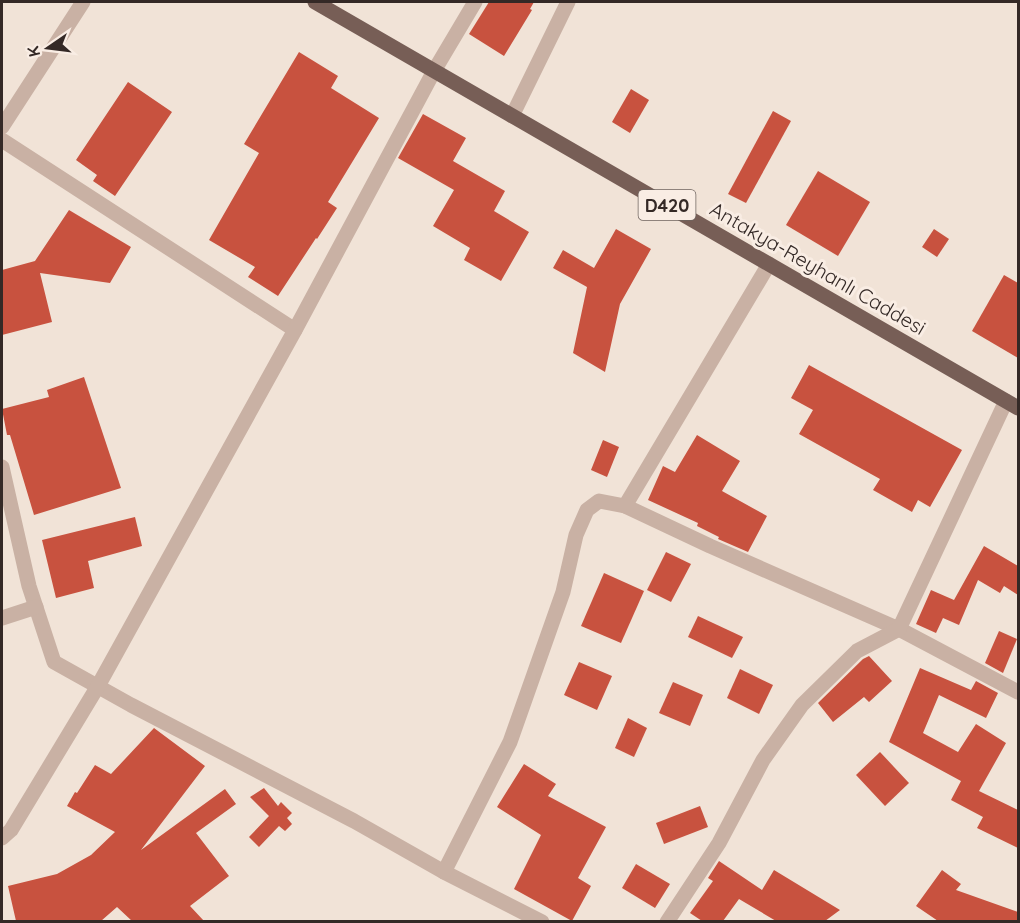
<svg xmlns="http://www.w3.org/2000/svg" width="1020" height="923" font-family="Quicksand,sans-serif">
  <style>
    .building { fill: #c8523f }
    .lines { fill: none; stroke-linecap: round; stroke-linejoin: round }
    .minor { stroke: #c9b1a4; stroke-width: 15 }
    .major { stroke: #775e56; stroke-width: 15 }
    .labels { text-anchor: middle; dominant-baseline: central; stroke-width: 6; stroke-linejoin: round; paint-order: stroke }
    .shield { fill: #f9ede4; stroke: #6f645f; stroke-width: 1.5 }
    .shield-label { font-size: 18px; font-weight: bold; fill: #342926 }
    .street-label { font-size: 20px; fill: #342926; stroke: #f9ede4 }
  </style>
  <rect width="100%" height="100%" fill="#f1e3d7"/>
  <g class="building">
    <polygon points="489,2 534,2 530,9 532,10 504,56 469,34"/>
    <polygon points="299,52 338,76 331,88 379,118 328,202 337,208 317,239 316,238 278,296 248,277 255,267 209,240 259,153 244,144"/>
    <polygon points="128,82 172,112 115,196 93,181 97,175 76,160"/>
    <polygon points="631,89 649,100 630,133 612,122"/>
    <polygon points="773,111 791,121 746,203 728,194"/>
    <polygon points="423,114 466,138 453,161 505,191 494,211 529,232 501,281 464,260 470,248 433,226 454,190 398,158"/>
    <polygon points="818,171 870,202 838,256 786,225"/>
    <polygon points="69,210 131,247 110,283 40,273 52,322 2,335 2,270 35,261"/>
    <polygon points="616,229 651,249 620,304 605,372 573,353 587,287 553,268 563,250 594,268"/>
    <polygon points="934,229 949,239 937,257 922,247"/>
    <polygon points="1004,275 1018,283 1018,358 972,331"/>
    <polygon points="809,365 962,450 930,507 918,500 912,512 873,490 880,479 799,434 813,410 791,398"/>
    <polygon points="84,377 121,488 34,515 10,435 7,435 2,409 49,397 47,390"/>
    <polygon points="697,435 740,461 722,491 767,516 748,552 718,539 719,537 697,526 698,523 648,500 663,466 675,472"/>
    <polygon points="603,440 619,447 607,477 591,470"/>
    <polygon points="135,517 142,546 88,561 94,588 56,598 42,540"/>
    <polygon points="984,546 1018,566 1018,595 1004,586 1000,593 978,580 959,625 943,618 936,633 916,624 931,590 954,600"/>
    <polygon points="666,552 691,564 671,602 647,590"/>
    <polygon points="604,573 644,591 621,643 581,626"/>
    <polygon points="698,616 743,637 732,658 688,637"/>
    <polygon points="999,631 1017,639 1003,673 985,663"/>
    <polygon points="869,656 892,681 869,702 864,697 833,722 818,703 863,659"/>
    <polygon points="579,662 612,676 597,710 564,695"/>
    <polygon points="920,668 971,690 976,681 998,693 986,718 939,695 923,733 958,752 976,724 1006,743 979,791 1018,810 1018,848 977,828 983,817 951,800 961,781 889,742"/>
    <polygon points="740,669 773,685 759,714 727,698"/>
    <polygon points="673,682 703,695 690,726 659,713"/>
    <polygon points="628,718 647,728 634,757 615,748"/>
    <polygon points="154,728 205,766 141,850 225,789 236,804 196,833 229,876 190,906 204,921 132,921 117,907 101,921 16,921 8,886 57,874 91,855 115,832 67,806 75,792 77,793 95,765 111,774"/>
    <polygon points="880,752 909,783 885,806 856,775"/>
    <polygon points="524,764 556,784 548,796 606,827 578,878 591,886 572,921 514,889 541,835 497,807"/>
    <polygon points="264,788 278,806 281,802 292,813 287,818 292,824 285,831 279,826 259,847 249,837 269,816 250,797"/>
    <polygon points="700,806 708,827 664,844 656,823"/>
    <polygon points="719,861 762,890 774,870 840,910 825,921 776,921 739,899 723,921 702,921 690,913 713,881 708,878"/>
    <polygon points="636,864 670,884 655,908 622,888"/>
    <polygon points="942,870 961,884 956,890 1018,912 1018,921 938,921 916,906"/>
  </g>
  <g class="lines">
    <g class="minor">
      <polyline points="512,116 568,2"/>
      <polyline points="2,127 83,2"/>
      <polyline points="2,140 295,330"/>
      <polyline points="2,467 29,586 54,662 131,705 354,821 444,872 542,922"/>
      <polyline points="625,506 769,264"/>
      <polyline points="2,618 36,607"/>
      <polyline points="2,838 11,830 98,686 295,330 434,71 475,2"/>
      <polyline points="444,872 510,742 563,592 576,535 587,510 599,501 625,506 710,546 899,629 1018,692"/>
      <polyline points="667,922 719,843 763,760 802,705 857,651 899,629 1006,401"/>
    </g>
    <polyline class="major" points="315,2 1018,408"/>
  </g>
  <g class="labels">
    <rect class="shield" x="638.5" y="190" width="57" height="30" rx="4.5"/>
    <g class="shield-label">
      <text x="667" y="205">D420</text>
    </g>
    <g class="street-label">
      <text transform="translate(818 268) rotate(30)">Antakya-Reyhanlı Caddesi</text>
    </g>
  </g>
  <rect width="1020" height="923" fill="none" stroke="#342926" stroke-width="6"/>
  <g transform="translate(48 48) rotate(256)" stroke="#f9ede4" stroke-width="4.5" paint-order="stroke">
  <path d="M0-4.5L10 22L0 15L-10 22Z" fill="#342926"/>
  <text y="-9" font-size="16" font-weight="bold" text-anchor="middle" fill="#342926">K</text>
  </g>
</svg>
